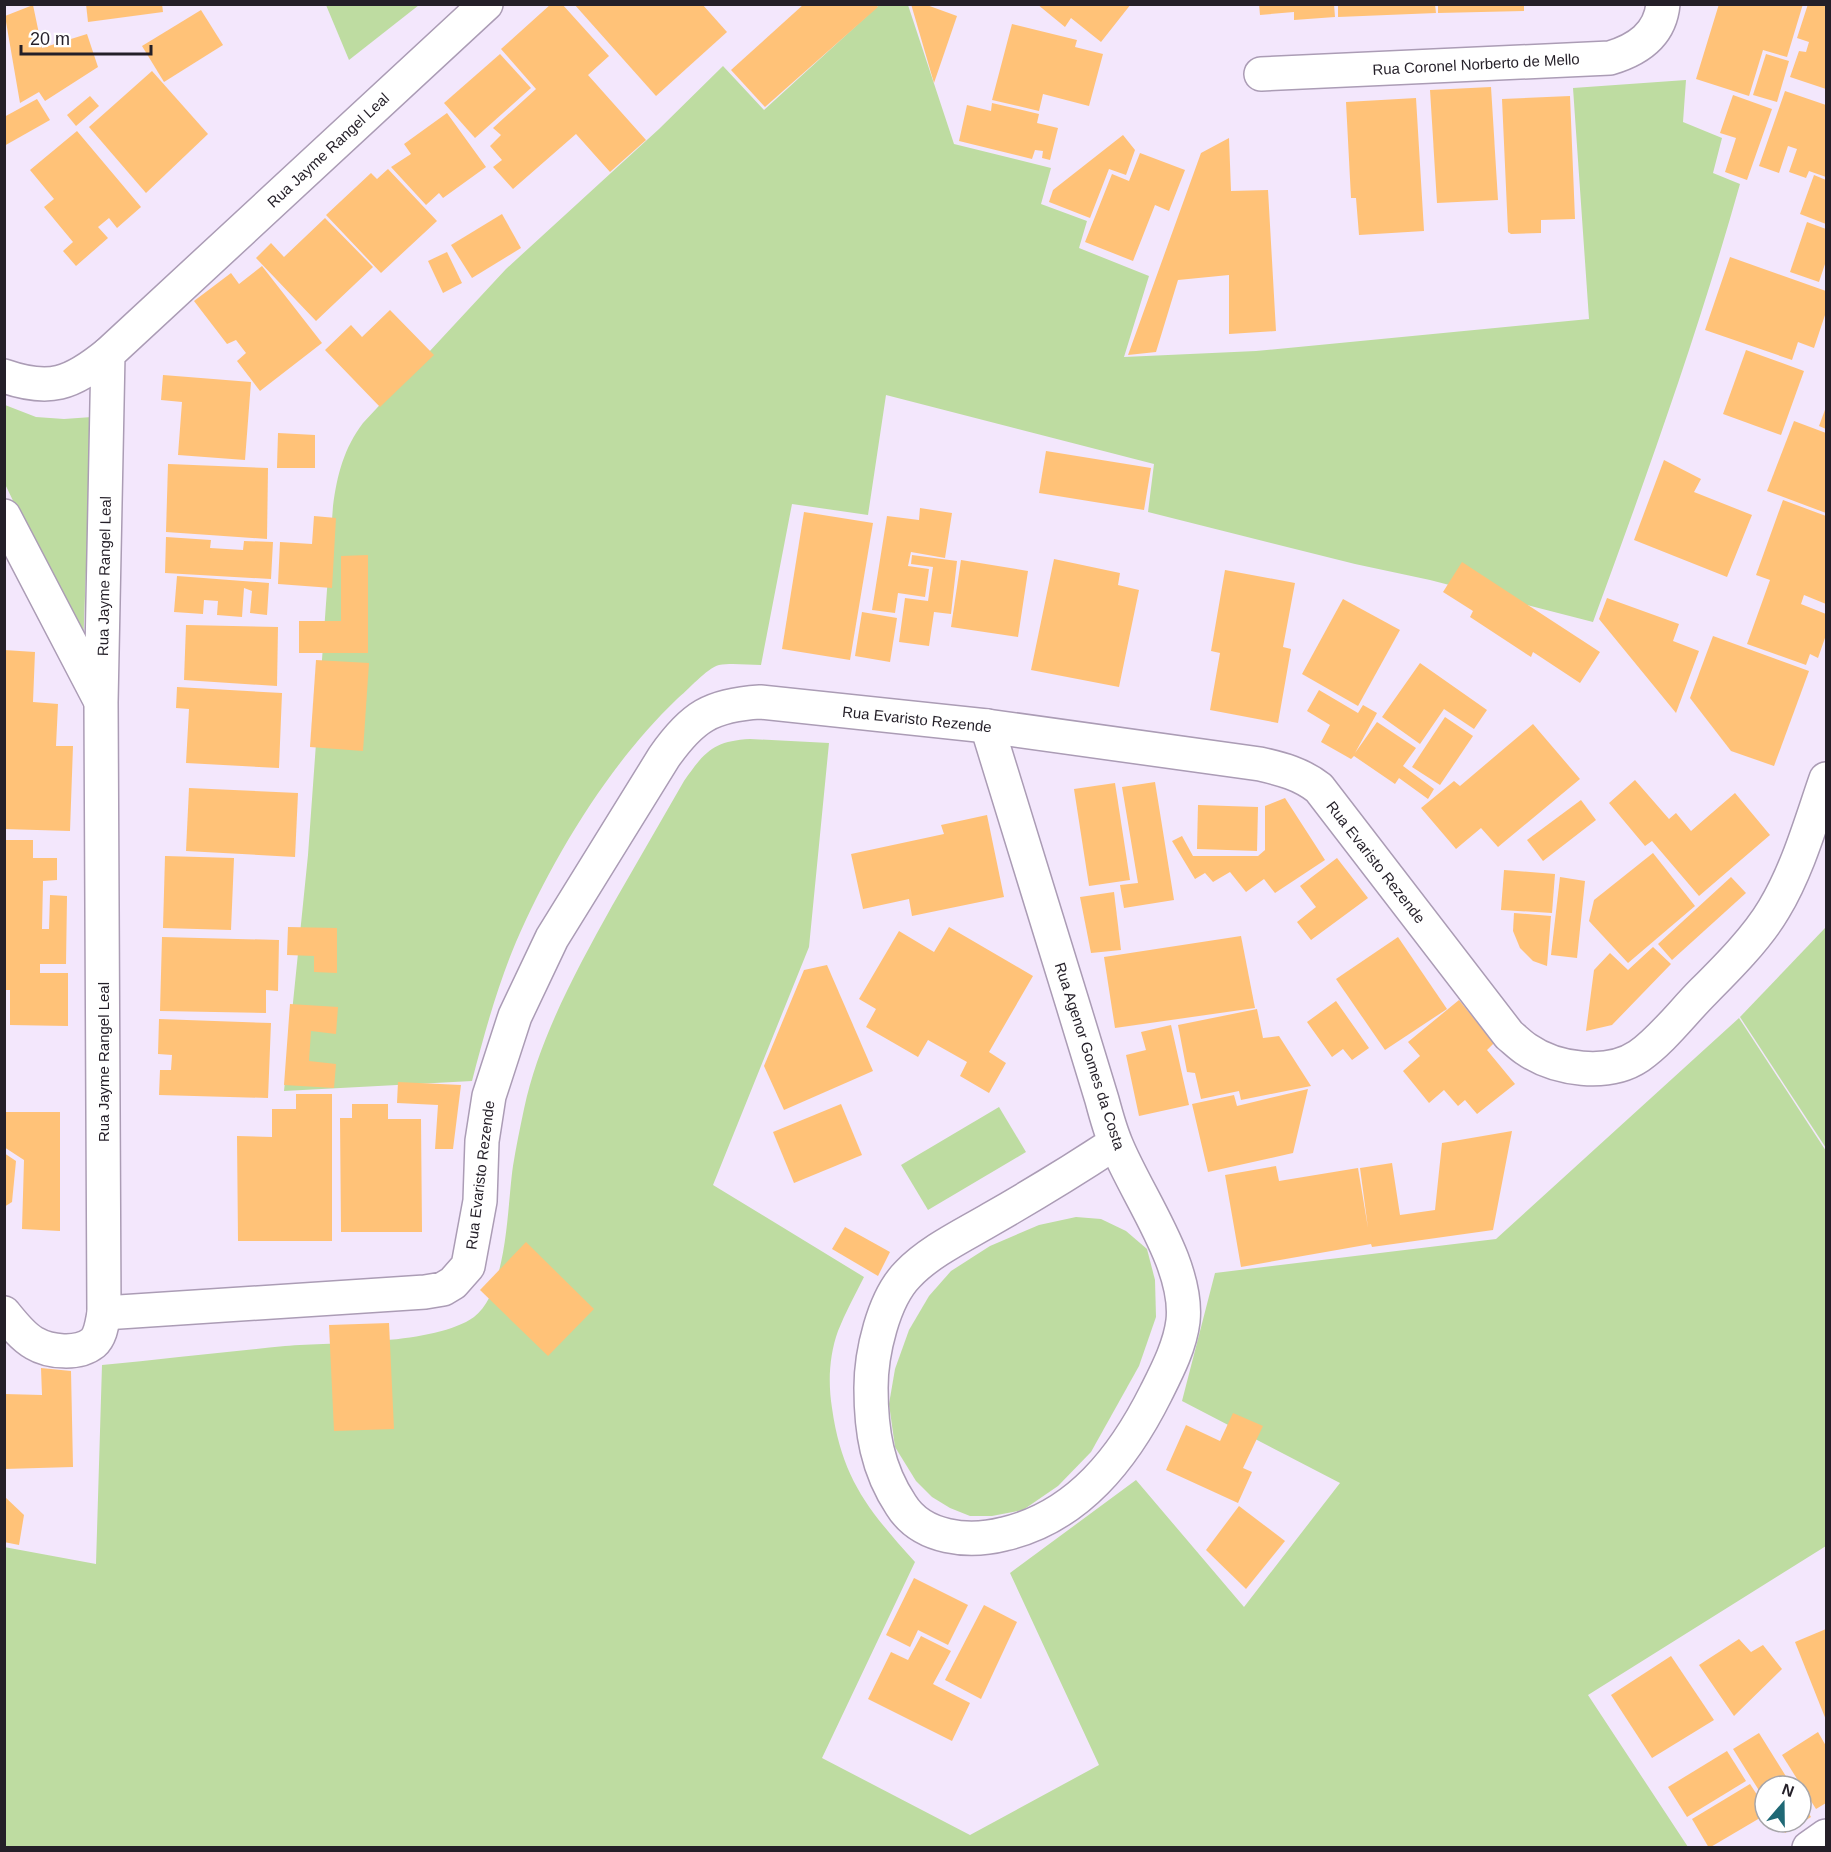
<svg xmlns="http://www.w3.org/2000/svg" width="1831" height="1852" font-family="Helvetica,sans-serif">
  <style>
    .green { fill: #bedca1 }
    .building { fill: #ffc278 }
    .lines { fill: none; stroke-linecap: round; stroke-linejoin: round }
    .minor-casing { stroke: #ab9cb5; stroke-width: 36 }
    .minor { stroke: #fff; stroke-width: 33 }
    .labels { text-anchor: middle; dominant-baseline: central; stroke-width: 4.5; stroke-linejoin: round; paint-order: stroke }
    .street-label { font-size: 15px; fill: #241f28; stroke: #fff }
  </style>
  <rect width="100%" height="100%" fill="#f3e7fc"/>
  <g class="green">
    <polygon points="326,5 419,5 349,60"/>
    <path d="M879 5H908L954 144 1051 168 1041 204 1087 221 1079 248 1149 276 1124 357 1256 351 1589 319 1573 88 1686 80 1683 122 1722 138 1713 173 1740 184C1698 333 1646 478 1593 622L1430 580 1355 564 1148 512 1154 464 886 395 868 515 792 504 761 665C748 665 732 663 719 665 707 668 687 691 677 699 609 764 553 857 516 942 497 987 484 1035 472 1081L284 1091 308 855 333 506C337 475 344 448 363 423L506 269 659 129 723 66 764 110Z"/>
    <polygon points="5,405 36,417 64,419 92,417 83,647 5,484"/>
    <path d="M750 739 829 743 809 947 713 1185 864 1277C855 1295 845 1313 838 1331 829 1356 828 1383 832 1408 842 1479 869 1511 915 1562L822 1758 970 1835 1099 1765 1010 1573 1136 1480 1244 1607 1340 1483 1182 1401 1215 1273 1496 1239 1739 1018 1826 1151V1546L1588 1695 1688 1847H5L4 1547 96 1564 102 1365C163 1359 224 1352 285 1346 334 1342 435 1345 474 1317 508 1291 507 1206 513 1166 516 1147 520 1128 524 1109 539 1038 577 969 612 906 636 864 660 823 684 781 705 751 714 741 750 739Z"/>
    <polygon points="1826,927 1826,1148 1740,1017"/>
    <polygon points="999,1107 1026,1152 928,1210 901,1165"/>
    <polygon points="1076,1217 1101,1219 1126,1231 1147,1249 1155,1280 1156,1317 1139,1366 1091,1452 1058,1486 1023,1510 992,1516 970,1516 950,1508 932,1497 916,1481 895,1447 889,1404 895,1369 909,1330 929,1296 951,1271 990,1246 1039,1225"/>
  </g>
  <g class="building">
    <polygon points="86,4 162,4 163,12 88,22"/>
    <polygon points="551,4 562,4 609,56 588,75 646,140 610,172 576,134 513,189 493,167 502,160 490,146 501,135 493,128 536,89 501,49"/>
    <polygon points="574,4 702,4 727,32 656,96"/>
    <polygon points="804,4 875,4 878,7 765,107 731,70"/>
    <polygon points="911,4 924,4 957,16 934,83"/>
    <polygon points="1037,4 1131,4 1101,42 1071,18 1065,27"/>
    <polygon points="1259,4 1334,4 1335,17 1294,20 1294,12 1260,15"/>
    <polygon points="1338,4 1435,4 1436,13 1338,17"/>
    <polygon points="1438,4 1524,4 1524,11 1438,13"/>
    <polygon points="1719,4 1803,4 1787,57 1763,50 1749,96 1696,79"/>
    <polygon points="1808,4 1826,4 1826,89 1790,77 1799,51 1806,52 1809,42 1797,38"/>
    <polygon points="33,5 42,48 87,34 98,67 45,101 39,92 20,103 5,16"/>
    <polygon points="201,10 223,45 164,82 142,46"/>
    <polygon points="1012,24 1077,40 1075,47 1103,54 1089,106 1043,94 1039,111 992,100"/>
    <polygon points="500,54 531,88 475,138 444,103"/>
    <polygon points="1766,54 1789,61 1777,102 1753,95"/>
    <polygon points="152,71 208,134 146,193 89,127"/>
    <polygon points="1491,87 1498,200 1437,203 1430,90"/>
    <polygon points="1785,91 1826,105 1826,177 1809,171 1806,178 1789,172 1797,149 1788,146 1779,173 1759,166"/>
    <polygon points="1733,95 1772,109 1747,180 1725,172 1736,138 1720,133"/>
    <polygon points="90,96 99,106 76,126 67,115"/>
    <polygon points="1570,96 1575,219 1541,220 1541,233 1511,234 1508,232 1502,99"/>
    <polygon points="1416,98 1424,231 1359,235 1356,198 1351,198 1346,102"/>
    <polygon points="37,99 50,120 4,146 4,117"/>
    <polygon points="992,103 1039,114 1037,123 1058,128 1050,160 1042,158 1043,151 1035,150 1032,159 959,141 967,105 991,111"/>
    <polygon points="447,113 486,167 443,198 439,193 426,205 391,167 411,154 404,144"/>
    <polygon points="77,131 141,207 117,228 109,218 98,227 108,238 76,266 63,251 73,242 44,207 54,199 30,170"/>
    <polygon points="1123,135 1135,150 1126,175 1109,169 1090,218 1049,202 1053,190"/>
    <polygon points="1229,138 1231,191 1268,190 1276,331 1229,334 1229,275 1178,280 1156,352 1128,355 1201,153"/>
    <polygon points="1140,153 1185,170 1169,211 1155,205 1133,261 1085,242 1112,174 1129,181"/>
    <polygon points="388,169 437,221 381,273 326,215 371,173 377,179"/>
    <polygon points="1814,175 1826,180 1826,224 1800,214"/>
    <polygon points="502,214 521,248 472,278 451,245"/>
    <polygon points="325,218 373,267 316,321 256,258 271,243 284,257"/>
    <polygon points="1807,222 1826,229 1826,261 1819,282 1790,272"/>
    <polygon points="447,252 462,283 443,293 428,261"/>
    <polygon points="1730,257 1826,291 1826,312 1814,348 1798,342 1792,360 1705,330"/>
    <polygon points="262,266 322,343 260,391 237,361 246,353 236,340 227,344 194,301 231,273 239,284"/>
    <polygon points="390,310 434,355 380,407 325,350 351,325 362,337"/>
    <polygon points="1746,350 1804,371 1781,435 1723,414"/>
    <polygon points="163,375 251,382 245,460 178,455 182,402 161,400"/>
    <polygon points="1826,407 1826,429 1819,426"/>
    <polygon points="1794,421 1826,433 1826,513 1767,491"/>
    <polygon points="278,433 315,435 315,468 277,468"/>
    <polygon points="1046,451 1151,468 1144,510 1039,493"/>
    <polygon points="1664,460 1701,479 1694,492 1752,515 1727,577 1634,540"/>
    <polygon points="168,464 268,468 267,539 166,532"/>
    <polygon points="1783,500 1826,516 1826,604 1804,595 1801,604 1826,614 1826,635 1818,658 1810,654 1806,665 1747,644 1770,580 1756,575"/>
    <polygon points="920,508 952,513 945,558 911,552 908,566 929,569 925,597 898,593 895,613 872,610 887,516 919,520"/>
    <polygon points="804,512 873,523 850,660 782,649"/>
    <polygon points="314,516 336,518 332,588 278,584 280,542 312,544"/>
    <polygon points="166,537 211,540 210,548 243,550 244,541 273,542 271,579 165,573"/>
    <polygon points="368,555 368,653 299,653 299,621 341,621 341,556"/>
    <polygon points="912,555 957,561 951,614 934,612 929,646 899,642 905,598 928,601 933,567 911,564"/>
    <polygon points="1054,559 1120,573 1118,585 1139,590 1119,687 1031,670"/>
    <polygon points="961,560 1028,571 1018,637 951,627"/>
    <polygon points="1462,562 1600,652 1580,683 1533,652 1531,657 1470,617 1473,611 1443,592"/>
    <polygon points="1225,570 1295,583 1283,647 1291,649 1278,723 1210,710 1220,653 1211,651"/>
    <polygon points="177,576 269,583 267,615 250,613 252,591 244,588 242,617 217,615 218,601 204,600 203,614 174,612"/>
    <polygon points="1607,598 1679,624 1673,641 1699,651 1676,713 1599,619"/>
    <polygon points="1343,599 1400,630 1358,706 1302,674"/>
    <polygon points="862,612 897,618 890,662 855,656"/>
    <polygon points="186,625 278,627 277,686 184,680"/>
    <polygon points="1713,636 1809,671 1774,766 1731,751 1690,698"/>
    <polygon points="4,650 35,652 33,702 58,704 56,746 73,746 70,831 4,829"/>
    <polygon points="316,660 369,663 363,751 310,747"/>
    <polygon points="1420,663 1487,710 1474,729 1444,709 1420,744 1382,717"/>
    <polygon points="177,687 282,693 279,768 186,763 189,709 176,708"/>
    <polygon points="1319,690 1358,713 1363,705 1377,713 1355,753 1377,722 1416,748 1403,766 1434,789 1428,799 1399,778 1395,784 1354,756 1351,759 1321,742 1330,725 1307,711"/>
    <polygon points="1445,717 1473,736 1440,785 1412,767"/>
    <polygon points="1533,724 1580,779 1498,847 1481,828 1456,849 1421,808 1454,781 1460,786"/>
    <polygon points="1635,780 1669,819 1676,813 1691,831 1735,793 1770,835 1699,896 1652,841 1645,846 1609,803"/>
    <polygon points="1155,782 1174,900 1124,908 1120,885 1138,883 1122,787"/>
    <polygon points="1115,783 1130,880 1089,886 1074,789"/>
    <polygon points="189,788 298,793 295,857 186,851"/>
    <polygon points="1285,798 1325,860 1275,893 1264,879 1246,892 1230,872 1213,882 1205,873 1195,879 1172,841 1182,836 1193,856 1258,856 1265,850 1265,806"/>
    <polygon points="1581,800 1596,820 1543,861 1527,840"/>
    <polygon points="1198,805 1258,807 1257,851 1197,849"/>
    <polygon points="987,815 1004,897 912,916 909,899 863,909 851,854 944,834 941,825"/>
    <polygon points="4,840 33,840 33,858 57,858 57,880 43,881 42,929 49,929 50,895 67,896 66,964 40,964 40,973 68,973 68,1026 10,1025 10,990 4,990"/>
    <polygon points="1653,853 1695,906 1628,963 1589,921 1594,900"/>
    <polygon points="165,856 234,858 231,930 163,928"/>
    <polygon points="1337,858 1368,898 1311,940 1297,922 1316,907 1300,886"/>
    <polygon points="1504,870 1555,874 1552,913 1501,910"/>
    <polygon points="1560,877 1585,881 1577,958 1551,955"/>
    <polygon points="1731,877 1746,893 1672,960 1658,944"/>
    <polygon points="1114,892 1121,950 1091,953 1080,897"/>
    <polygon points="1514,913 1551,916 1547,966 1533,961 1520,948 1513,931"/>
    <polygon points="288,927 337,928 337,973 314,972 314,956 287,955"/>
    <polygon points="949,927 1033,976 989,1052 1006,1063 989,1093 960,1076 967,1062 928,1040 918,1057 866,1027 876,1009 859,999 899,931 934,952"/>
    <polygon points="1241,936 1255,1008 1115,1028 1104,957"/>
    <polygon points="162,937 279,940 278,991 266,990 266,1013 160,1011"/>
    <polygon points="1398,937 1447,1009 1385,1050 1336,979"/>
    <polygon points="1653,947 1671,964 1612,1025 1586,1031 1594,970 1610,953 1628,970"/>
    <polygon points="827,965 873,1071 784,1110 764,1066 804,970"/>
    <polygon points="1459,1000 1494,1043 1487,1050 1515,1084 1477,1114 1465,1100 1458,1106 1444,1090 1429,1103 1403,1071 1420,1056 1408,1042"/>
    <polygon points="1336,1001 1369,1048 1352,1060 1343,1049 1332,1057 1307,1022"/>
    <polygon points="290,1004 338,1007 336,1034 311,1031 309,1061 336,1064 334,1088 284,1085"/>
    <polygon points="1257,1009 1263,1038 1279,1036 1311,1086 1241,1100 1239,1091 1201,1099 1195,1073 1187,1072 1178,1025"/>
    <polygon points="159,1019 271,1023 268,1098 159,1095 160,1070 171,1070 172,1055 158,1054"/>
    <polygon points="1171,1025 1189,1105 1139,1116 1126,1055 1146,1050 1141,1032"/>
    <polygon points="398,1082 461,1085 453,1149 435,1149 438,1105 397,1103"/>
    <polygon points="1308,1089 1293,1153 1208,1172 1192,1104 1234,1095 1237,1106"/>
    <polygon points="296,1094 332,1094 332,1241 238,1241 237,1136 272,1137 272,1109 296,1109"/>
    <polygon points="352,1104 388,1104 388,1119 421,1119 422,1232 341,1232 340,1118 352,1118"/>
    <polygon points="841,1104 862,1155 794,1183 773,1132"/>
    <polygon points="4,1112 60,1112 60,1231 22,1229 24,1160 4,1147"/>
    <polygon points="1512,1131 1493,1230 1372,1247 1371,1244 1241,1267 1225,1175 1276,1166 1279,1181 1358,1168 1368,1228 1360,1168 1392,1163 1400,1215 1435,1210 1442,1143"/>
    <polygon points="4,1153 16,1161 12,1202 4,1207"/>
    <polygon points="845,1227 890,1252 878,1276 832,1249"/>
    <polygon points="526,1242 594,1309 548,1356 480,1290"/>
    <polygon points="389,1323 394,1429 334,1431 329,1325"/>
    <polygon points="41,1368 71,1371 73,1467 4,1469 4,1394 42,1395"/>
    <polygon points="1233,1413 1263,1426 1243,1468 1252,1472 1238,1503 1166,1470 1186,1425 1220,1441"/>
    <polygon points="4,1496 24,1515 19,1545 4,1542"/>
    <polygon points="1239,1506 1285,1541 1246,1589 1206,1550"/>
    <polygon points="914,1578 968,1605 948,1645 918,1630 910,1647 886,1635"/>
    <polygon points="984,1605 1017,1622 981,1699 945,1680"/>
    <polygon points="1826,1629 1826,1720 1795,1642"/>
    <polygon points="921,1636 951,1651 933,1684 970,1703 952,1741 868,1699 891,1652 908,1660"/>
    <polygon points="1739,1639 1751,1652 1763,1645 1782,1669 1734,1716 1699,1665"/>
    <polygon points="1671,1656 1714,1720 1652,1758 1611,1695"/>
    <polygon points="1818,1732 1826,1746 1826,1803 1816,1809 1782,1755"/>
    <polygon points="1759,1733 1792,1786 1765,1786 1765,1800 1733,1749"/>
    <polygon points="1727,1751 1746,1781 1687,1817 1668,1787"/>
    <polygon points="1750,1784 1765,1807 1765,1815 1709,1848 1692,1819"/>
    <polygon points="1801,1801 1811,1817 1785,1833 1779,1822 1801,1822"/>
  </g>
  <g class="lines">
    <defs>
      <g id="minor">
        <path d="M1261 74 1610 58C1637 50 1660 35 1663 4"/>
        <path d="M4 376C50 392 71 384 108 354"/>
        <polyline points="4,516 99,698"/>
        <path d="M987 726C1016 819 1044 912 1073 1005 1083 1037 1092 1068 1102 1100 1106 1115 1110 1130 1116 1144 1137 1196 1189 1265 1183 1321 1180 1346 1167 1371 1156 1393 1124 1457 1078 1517 1004 1534 969 1543 922 1539 901 1505 877 1469 871 1431 871 1388 871 1354 883 1299 908 1274 930 1251 964 1235 991 1219 1033 1195 1074 1170 1115 1143"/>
        <path d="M4 1313C12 1323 23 1337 34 1343 49 1352 78 1355 93 1343 101 1336 102 1323 104 1313L101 702 108 354 486 4"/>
        <path d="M104 1313 425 1292 443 1289 453 1283 468 1266 480 1201 482 1141 489 1096 515 1016 552 938 664 757C692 717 711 705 760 702L987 726 1260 764C1282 769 1301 774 1319 788L1509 1035C1514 1039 1520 1045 1526 1049 1556 1070 1608 1077 1639 1056 1662 1040 1683 1012 1703 992 1727 968 1757 938 1774 909 1798 869 1811 822 1826 779"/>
        <polyline points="1809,1848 1826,1836"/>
      </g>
    </defs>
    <use href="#minor" class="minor-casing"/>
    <use href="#minor" class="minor"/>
  </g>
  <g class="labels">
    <g class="street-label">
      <text transform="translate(1476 64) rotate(-3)">Rua Coronel Norberto de Mello</text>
      <text transform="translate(328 150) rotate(-43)">Rua Jayme Rangel Leal</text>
      <text transform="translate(104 576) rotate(-89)">Rua Jayme Rangel Leal</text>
      <text transform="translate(917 719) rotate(6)">Rua Evaristo Rezende</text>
      <text transform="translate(1376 862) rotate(52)">Rua Evaristo Rezende</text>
      <text transform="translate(1090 1056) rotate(72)">Rua Agenor Gomes da Costa</text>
      <text transform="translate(103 1062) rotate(-90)">Rua Jayme Rangel Leal</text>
      <text transform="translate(480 1175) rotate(-83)">Rua Evaristo Rezende</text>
    </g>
  </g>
  <rect width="1831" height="1852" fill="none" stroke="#241f28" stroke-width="12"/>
  <g transform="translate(1783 1804) rotate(20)"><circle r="28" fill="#ffffff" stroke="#a7a5a9" stroke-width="1.5"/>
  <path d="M0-4.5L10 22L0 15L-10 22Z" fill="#1f6875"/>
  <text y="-9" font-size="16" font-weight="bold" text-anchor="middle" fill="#241f28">N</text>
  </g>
  <path d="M21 45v9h130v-9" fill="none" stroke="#241f28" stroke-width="3"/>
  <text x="30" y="45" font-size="18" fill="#241f28" stroke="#ffffff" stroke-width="4.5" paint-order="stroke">20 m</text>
</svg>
